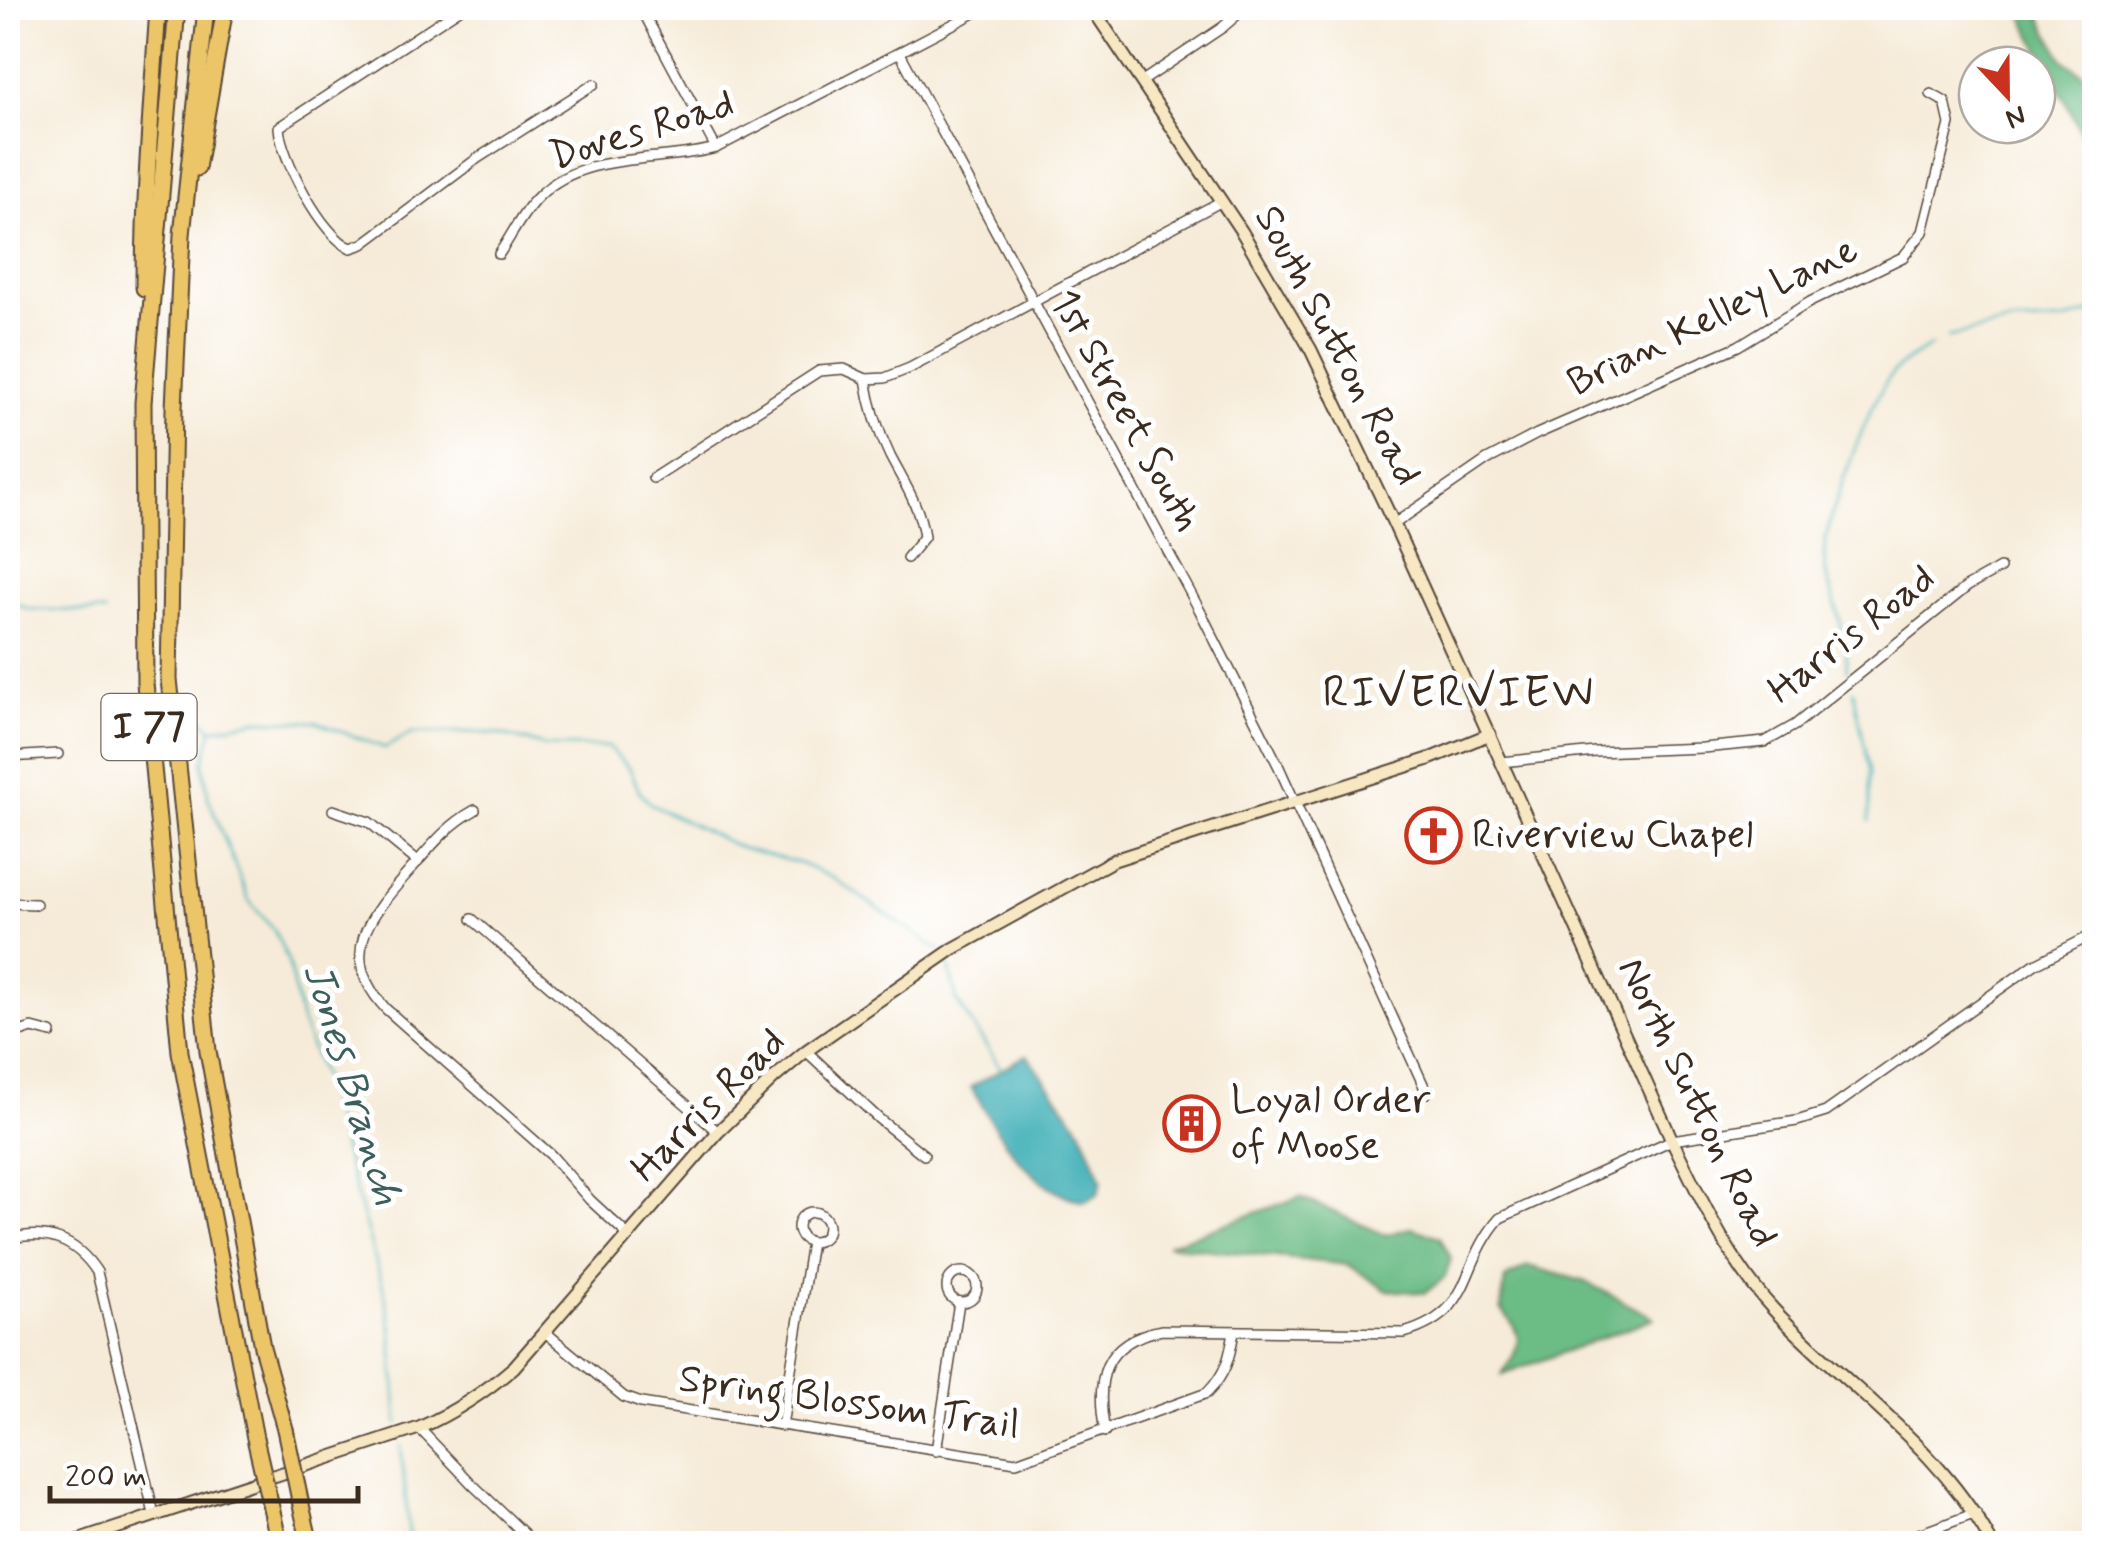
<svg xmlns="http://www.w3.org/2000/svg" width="2102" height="1551" font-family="Mynerve,sans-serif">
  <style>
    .forest { fill: #6cbc86; stroke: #547352; stroke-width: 2.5 }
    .water { fill: #3dafb6; stroke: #3c6c6a; stroke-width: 2.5 }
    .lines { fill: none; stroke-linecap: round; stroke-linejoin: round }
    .stream { stroke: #3dafb6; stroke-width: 2.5 }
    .street-casing { stroke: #57473a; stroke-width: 12 }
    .secondary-casing { stroke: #57473a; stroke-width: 15 }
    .highway-casing { stroke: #57473a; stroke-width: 19 }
    .street { stroke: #fff; stroke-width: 9 }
    .secondary { stroke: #f7e8c3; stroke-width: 11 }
    .highway { stroke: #ecc569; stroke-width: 15 }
    .highway-bridge-casing { stroke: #57473a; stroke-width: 19; stroke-linecap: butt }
    .highway-bridge { stroke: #ecc569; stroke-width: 15 }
    .labels { text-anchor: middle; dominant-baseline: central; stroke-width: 10; stroke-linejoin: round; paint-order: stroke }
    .shield { fill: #fff; stroke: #766a62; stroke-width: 2.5 }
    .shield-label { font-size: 38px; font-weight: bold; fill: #3b2a1e }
    .street-label { font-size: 40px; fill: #3b2a1e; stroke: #fff }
    .poi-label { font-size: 40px; fill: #3b2a1e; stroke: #fff; text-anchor: start }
    .water-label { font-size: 42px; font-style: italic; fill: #3c5f5b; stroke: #fff }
    .quarter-label { font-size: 45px; letter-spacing: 2.5px; fill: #3b2a1e; stroke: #fff }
  </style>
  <rect width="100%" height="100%" fill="#fff"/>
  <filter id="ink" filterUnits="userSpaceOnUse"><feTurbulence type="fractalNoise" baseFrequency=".01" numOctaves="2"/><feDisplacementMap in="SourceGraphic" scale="20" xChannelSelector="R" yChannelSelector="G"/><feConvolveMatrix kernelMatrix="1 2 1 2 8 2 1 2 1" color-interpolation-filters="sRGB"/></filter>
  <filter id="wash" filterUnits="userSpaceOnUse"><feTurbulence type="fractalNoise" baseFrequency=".0048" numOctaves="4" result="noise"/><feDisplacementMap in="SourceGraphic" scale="40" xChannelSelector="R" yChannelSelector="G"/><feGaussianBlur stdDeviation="2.25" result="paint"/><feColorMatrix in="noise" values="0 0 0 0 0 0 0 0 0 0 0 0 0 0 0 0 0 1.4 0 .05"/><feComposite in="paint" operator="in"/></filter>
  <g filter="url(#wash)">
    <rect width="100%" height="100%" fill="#f6ebd8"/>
    <g class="forest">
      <polygon points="2019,8 2036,8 2063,60 2094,81 2094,158"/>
      <polygon points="1300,1197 1385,1235 1411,1228 1440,1237 1451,1258 1445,1277 1425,1293 1386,1290 1349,1265 1167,1245"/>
      <path d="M1528 1266 1586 1282 1654 1318 1502 1375C1520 1345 1526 1338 1501 1309L1505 1279Z"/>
    </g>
    <path class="water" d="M1027 1055 1081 1129 1102 1180 1098 1194 1084 1202C1027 1187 999 1135 971 1087Z"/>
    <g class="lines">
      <g class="stream">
        <polyline points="1948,337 2007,324 2064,321 2094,311"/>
        <polyline points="8,600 29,609 105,612"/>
        <path d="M1847 670C1845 655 1845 638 1841 624 1836 602 1825 581 1824 557 1823 525 1869 404 1889 378 1899 363 1916 355 1931 346"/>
        <polyline points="1853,690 1870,771 1869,821"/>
        <polyline points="204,720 211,728"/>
        <polyline points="212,729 257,720 316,722 385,748 411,733 469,732 498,734 546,746 608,747 630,769 639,791 652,805 743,849 799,863 833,878 939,950"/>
        <polyline points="212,731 203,763 208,797 249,901 274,930 288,961 301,1021 323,1078 383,1287 391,1325 398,1423"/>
        <polyline points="948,963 957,1001 1001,1069"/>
        <polyline points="401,1446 410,1544"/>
      </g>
    </g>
  </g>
  <g filter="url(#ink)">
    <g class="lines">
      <defs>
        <g id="street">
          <path d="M461 8 279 127C280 156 323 238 351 248L363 244 478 158 594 84"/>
          <polyline points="641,8 716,148"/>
          <polyline points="900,53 1199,609 1278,765 1427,1093"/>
          <polyline points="1141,82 1223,27 1245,8"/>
          <path d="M499 254C512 235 523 211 539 196 583 151 660 163 716 148L984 8"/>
          <path d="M866 379C870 406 878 431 890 456 904 483 920 506 924 537L907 558"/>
          <polyline points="653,478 819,371 844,369 866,379 885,378 910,368 1222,201"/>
          <polyline points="1394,524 1487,460 1537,434 1738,346 1810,302 1903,257 1923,232 1950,124 1945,102 1931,94"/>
          <polyline points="8,757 58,754"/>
          <polyline points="1502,762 1595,752 1703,748 1765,742 1795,725 1968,586 2000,568"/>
          <polyline points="333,810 369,822 418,862"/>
          <path d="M475 810C448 825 432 845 412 868 372 914 334 953 386 1009L551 1155 590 1200 629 1236"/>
          <polyline points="8,903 36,904"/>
          <polyline points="472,919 718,1132"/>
          <polyline points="8,1036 32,1028 51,1033"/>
          <polyline points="806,1051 879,1119 924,1155"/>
          <circle cx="813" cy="1227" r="15"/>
          <path d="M8 1239C46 1230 75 1238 97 1272L154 1514"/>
          <circle cx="962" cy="1287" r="15"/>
          <path d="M545 1332 624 1397 641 1403 1016 1462 1207 1393C1226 1374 1230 1357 1234 1331"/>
          <polyline points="782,1426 811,1242"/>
          <polyline points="419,1428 472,1484 535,1544"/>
          <path d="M1105 1432C1095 1379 1102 1341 1162 1330L1404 1333C1476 1312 1458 1266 1500 1218L1672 1140 1797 1121 1826 1112 2035 964 2094 934"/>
          <polyline points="936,1451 959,1302"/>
          <polyline points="1892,1544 1976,1513"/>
        </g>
        <g id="secondary">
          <path d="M1092 8 1242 232 1311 350 1394 524 1672 1140C1701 1199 1729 1262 1774 1310 1848 1389 1940 1446 1992 1544"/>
          <path d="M68 1544 419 1428C455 1412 484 1393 514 1367L718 1132 774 1078 806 1051 953 949 1114 860 1429 759 1490 734"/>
        </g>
        <g id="highway">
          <polyline points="177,8 143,403 145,683 180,1052 255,1438"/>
          <polyline points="206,8 182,235 174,408 169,679 208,1051 262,1347 285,1429"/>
          <polyline points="197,168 225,8"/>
          <path d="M144 288C144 194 152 101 158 8"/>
          <polyline points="301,1505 310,1544"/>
          <polyline points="273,1516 279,1544"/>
        </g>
      </defs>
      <use href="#street" class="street-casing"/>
      <use href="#secondary" class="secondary-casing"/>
      <use href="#highway" class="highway-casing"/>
      <use href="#street" class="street"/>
      <use href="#secondary" class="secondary"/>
      <use href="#highway" class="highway"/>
      <defs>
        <g id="highway-bridge">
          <polyline points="285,1429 301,1505"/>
          <polyline points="255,1438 273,1516"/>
        </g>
      </defs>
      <use href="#highway-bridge" class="highway-bridge-casing"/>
      <use href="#highway-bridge" class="highway-bridge"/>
    </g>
  </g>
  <defs>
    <symbol id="church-ring" viewBox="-11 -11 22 22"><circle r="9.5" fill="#fff" stroke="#c8321e" stroke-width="1.5"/><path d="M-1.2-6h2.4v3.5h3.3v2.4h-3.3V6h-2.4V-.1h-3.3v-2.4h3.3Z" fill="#c8321e"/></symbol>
    <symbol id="building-ring" viewBox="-11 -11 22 22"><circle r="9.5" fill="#fff" stroke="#c8321e" stroke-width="1.5"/><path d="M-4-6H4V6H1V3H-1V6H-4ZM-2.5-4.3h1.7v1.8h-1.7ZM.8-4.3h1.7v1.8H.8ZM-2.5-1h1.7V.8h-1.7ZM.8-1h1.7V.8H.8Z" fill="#c8321e"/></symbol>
  </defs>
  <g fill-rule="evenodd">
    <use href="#church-ring" x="1402" y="804" width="63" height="63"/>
    <use href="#building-ring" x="1160" y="1092" width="63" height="63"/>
  </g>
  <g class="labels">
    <rect class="shield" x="101.5" y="694" width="95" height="66" rx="8"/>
    <g class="shield-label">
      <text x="149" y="727">I 77</text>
    </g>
    <g class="street-label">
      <text transform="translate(642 131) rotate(-17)">Doves Road</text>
      <text transform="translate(1713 317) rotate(-26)">Brian Kelley Lane</text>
      <text transform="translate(1337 346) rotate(62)">South Sutton Road</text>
      <text transform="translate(1125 411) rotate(61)">1st Street South</text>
      <text transform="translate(1852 635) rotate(-38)">Harris Road</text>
      <text transform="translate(1697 1103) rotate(64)">North Sutton Road</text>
      <text transform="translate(709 1106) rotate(-45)">Harris Road</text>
      <text transform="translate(849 1403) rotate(8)">Spring Blossom Trail</text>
    </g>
    <g class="poi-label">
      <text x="1472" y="836">Riverview Chapel</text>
      <text x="1231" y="1101">Loyal Order<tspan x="1231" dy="46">of Moose</tspan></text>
    </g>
    <g class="water-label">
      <text transform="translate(351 1084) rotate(73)">Jones Branch</text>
    </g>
    <g class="quarter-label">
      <text x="1459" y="693">RIVERVIEW</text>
    </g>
  </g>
  <rect width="2102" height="1551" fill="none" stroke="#fff" stroke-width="40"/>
  <g transform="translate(2007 95) rotate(158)"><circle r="48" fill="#ffffff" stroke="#b1aaa5" stroke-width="2.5"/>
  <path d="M0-8L18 38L0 25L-18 38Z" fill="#c8321e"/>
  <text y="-15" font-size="28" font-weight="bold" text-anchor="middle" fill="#3b2a1e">N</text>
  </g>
  <path d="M50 1486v15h308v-15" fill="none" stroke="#3b2a1e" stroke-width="5"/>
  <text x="65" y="1486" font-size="30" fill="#3b2a1e" stroke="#ffffff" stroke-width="8" paint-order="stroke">200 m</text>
</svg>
